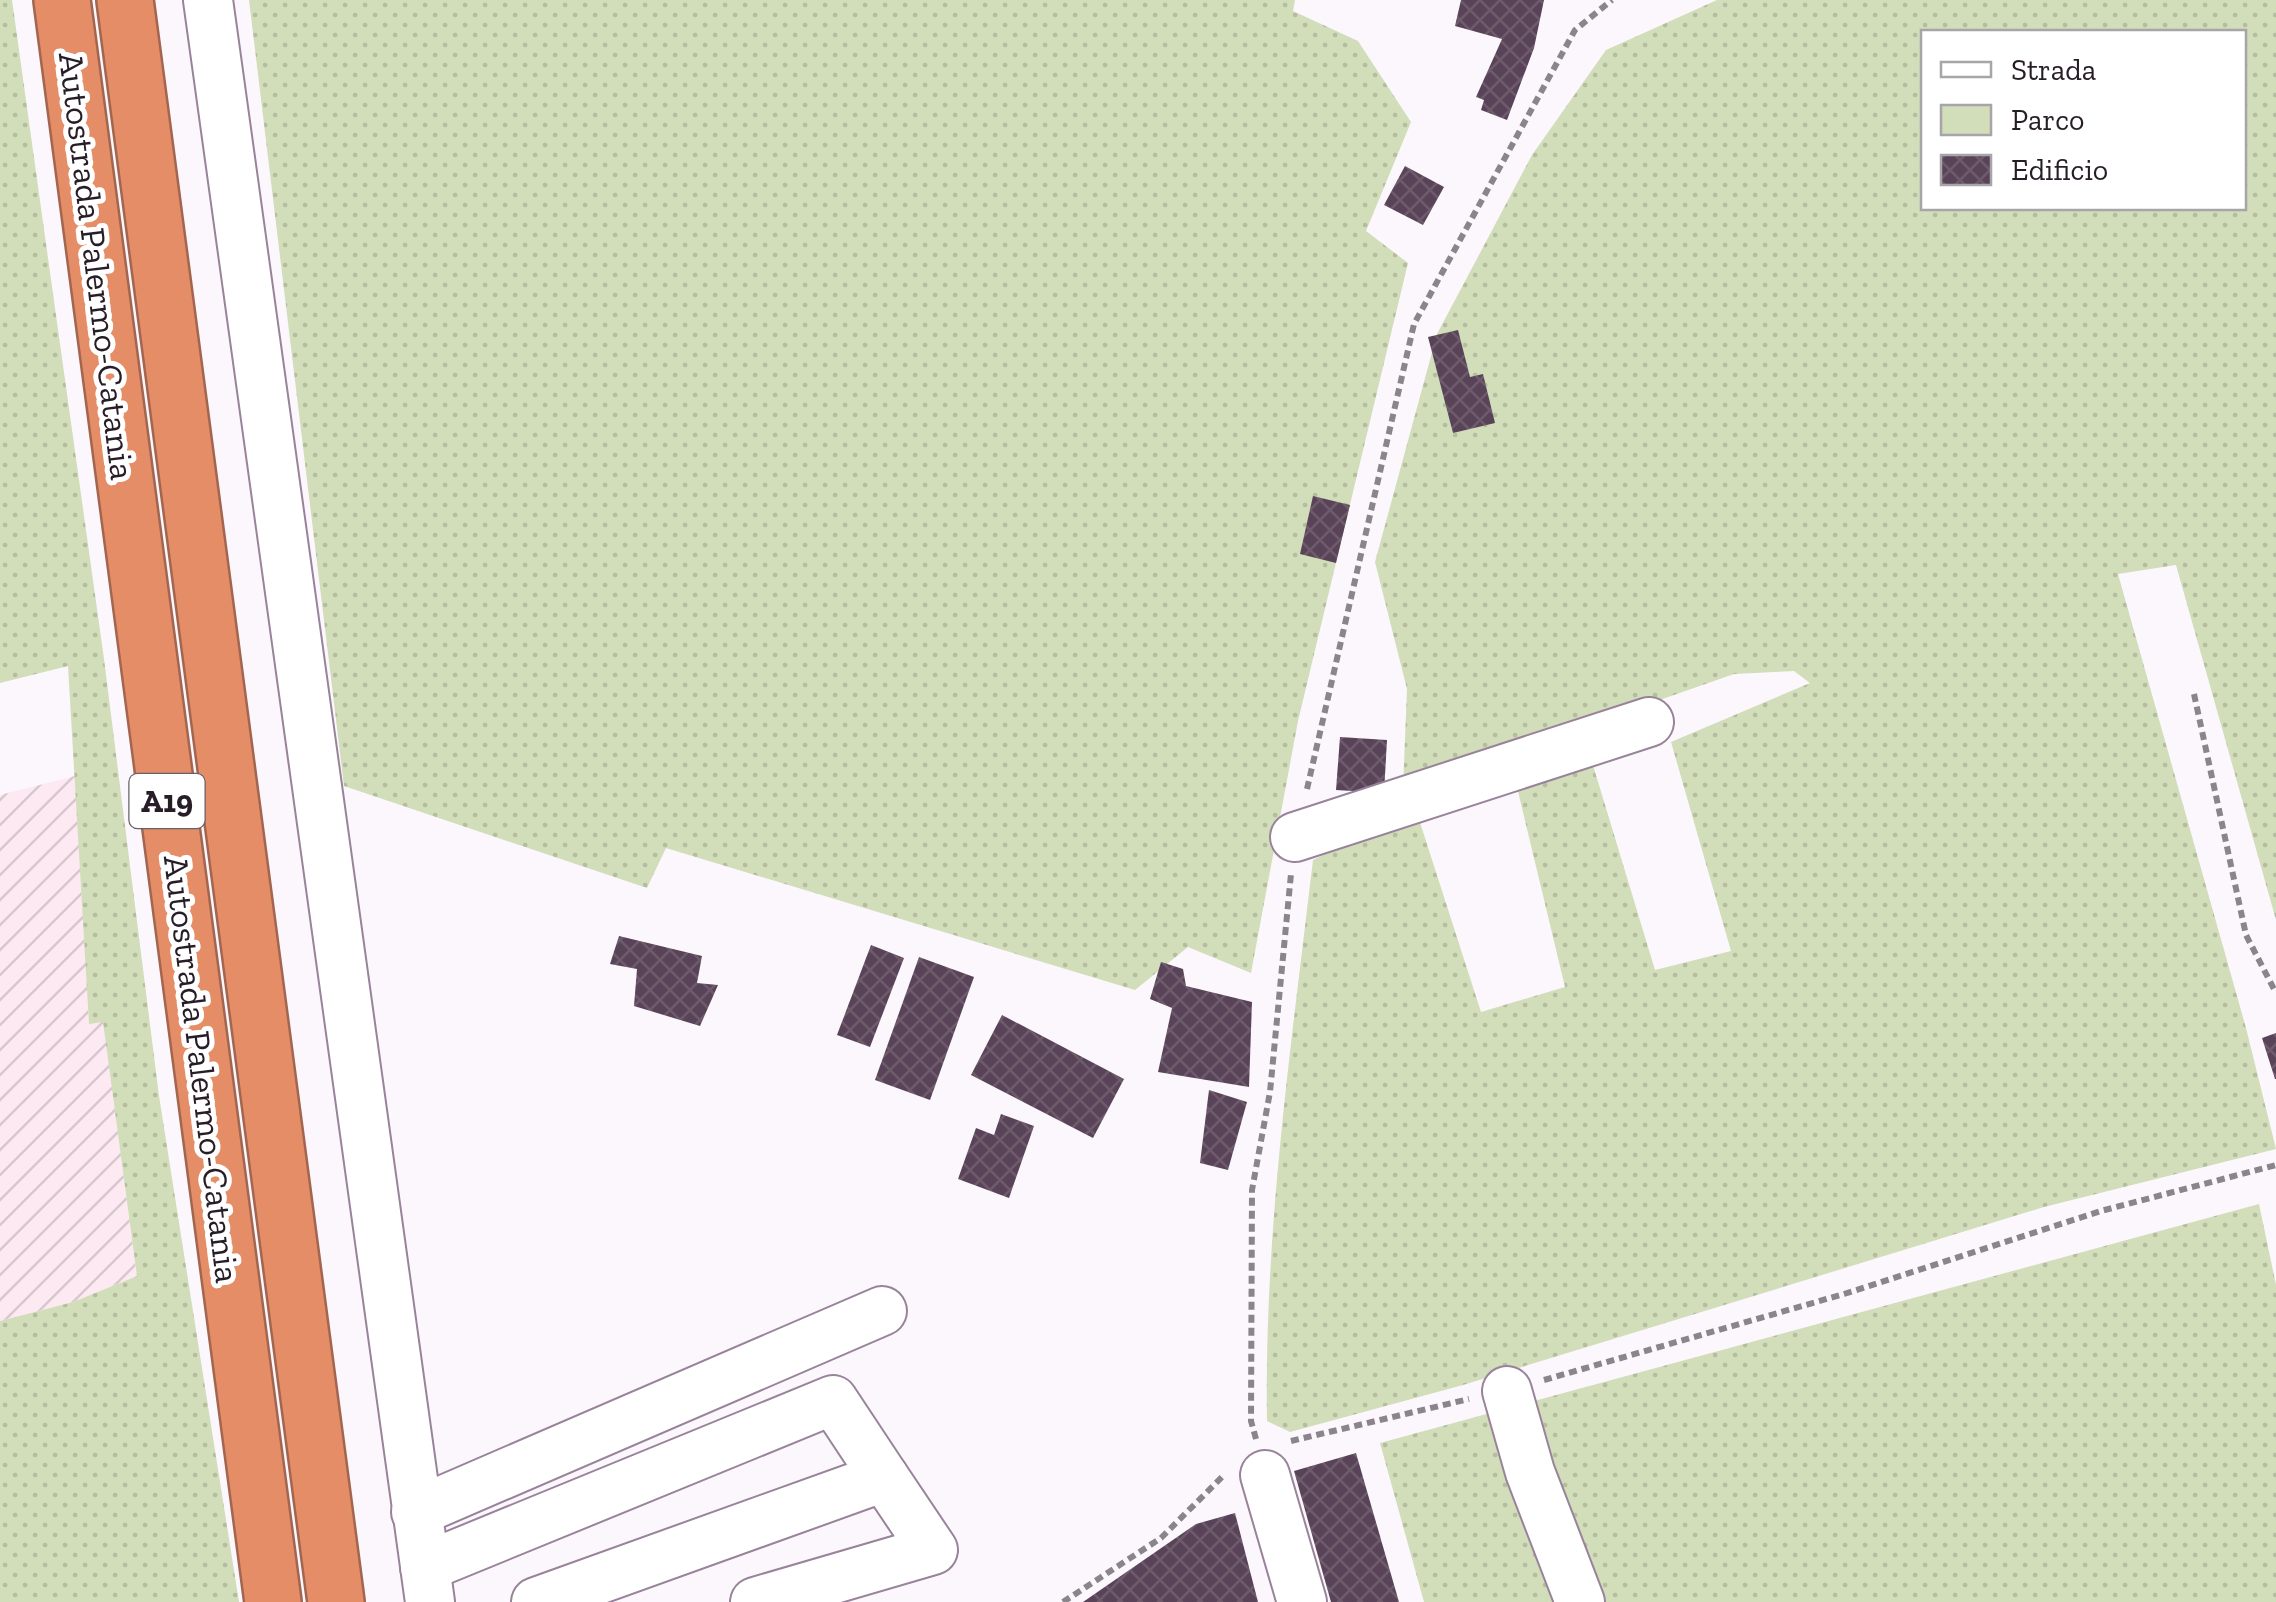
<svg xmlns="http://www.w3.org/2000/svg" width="2276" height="1602" font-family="'Zilla Slab',serif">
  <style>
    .industrial { fill: url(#industrial-furrows) }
    .green { fill: url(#green-dots); fill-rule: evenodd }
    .building { fill: url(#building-cross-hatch) }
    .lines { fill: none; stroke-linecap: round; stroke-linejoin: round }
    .minor-casing { stroke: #99839b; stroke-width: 52 }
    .highway-casing { stroke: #a26650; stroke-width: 60 }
    .path { stroke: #8b848c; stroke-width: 6; stroke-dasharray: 8 5; stroke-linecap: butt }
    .minor { stroke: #fff; stroke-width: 48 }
    .highway { stroke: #e58d66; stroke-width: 55 }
    .labels { text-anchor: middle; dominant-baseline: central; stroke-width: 10; stroke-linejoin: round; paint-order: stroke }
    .shield { fill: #fff; stroke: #676168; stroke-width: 2.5 }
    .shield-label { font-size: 32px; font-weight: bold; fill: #261d27 }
    .street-label { font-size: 35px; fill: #261d27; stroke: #fff }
  </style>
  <defs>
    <pattern id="industrial-furrows" width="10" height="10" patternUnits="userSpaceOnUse" patternTransform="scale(2.5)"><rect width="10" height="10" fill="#fde9f1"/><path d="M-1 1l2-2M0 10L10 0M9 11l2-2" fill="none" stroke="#d9c7cf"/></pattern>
    <pattern id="green-dots" width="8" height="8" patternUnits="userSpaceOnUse" patternTransform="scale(2.5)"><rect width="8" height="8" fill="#d2ddba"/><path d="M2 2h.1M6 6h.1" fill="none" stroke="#b4bda0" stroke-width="1.8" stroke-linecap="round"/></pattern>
    <pattern id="building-cross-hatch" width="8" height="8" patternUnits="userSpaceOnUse" patternTransform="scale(2.5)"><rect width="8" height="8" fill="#594358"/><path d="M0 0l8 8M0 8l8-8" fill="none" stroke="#6d5b6c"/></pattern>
  </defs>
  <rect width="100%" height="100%" fill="#fcf7fd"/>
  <polygon class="industrial" points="75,776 89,1023 103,1021 137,1276 73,1302 0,1321 0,795"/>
  <g class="green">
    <polygon points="0,0 12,0 104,659 159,1096 239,1602 0,1602 0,1321 73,1302 137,1276 103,1022 89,1024 68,666 0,683"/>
    <polygon points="249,0 1295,0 1293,11 1358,41 1411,122 1366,231 1408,263 1298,721 1251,973 1188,947 1135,990 666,848 647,888 344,786"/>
    <path d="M1717 0H2276V920L2176 565 2118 574 2246 1028 2276 1149 2044 1207 1463 1385 1290 1432 1267 1421C1264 1232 1291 1047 1313 860L1416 810 1481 1012 1565 987 1515 779 1589 752 1655 970 1731 951 1671 742 1810 683 1794 671 1734 674 1403 790 1407 689 1375 562 1437 334 1532 155 1606 50ZM1924 32H2244V208H1924Z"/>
    <polygon points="2259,1204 2276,1285 2276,1602 1424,1602 1380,1443"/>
  </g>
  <g class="building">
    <polygon points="1461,0 1544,0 1534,48 1507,120 1481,110 1484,100 1476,97 1502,39 1455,26"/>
    <polygon points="1405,166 1444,187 1423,225 1384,205"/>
    <polygon points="1458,330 1470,377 1483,374 1495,423 1453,433 1428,337"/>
    <polygon points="1313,496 1350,505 1336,563 1300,554"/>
    <polygon points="1340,737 1387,740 1384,793 1336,790"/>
    <polygon points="619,936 702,956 697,983 718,985 700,1026 634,1006 637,969 610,964"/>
    <polygon points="871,945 904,958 870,1047 837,1035"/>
    <polygon points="919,957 974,977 930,1100 875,1080"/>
    <polygon points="1161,962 1183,969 1186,986 1252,1002 1249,1087 1158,1072 1172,1008 1150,999"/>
    <polygon points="1002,1015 1124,1079 1093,1138 971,1075"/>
    <polygon points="2276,1033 2276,1079 2275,1079 2262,1038"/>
    <polygon points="1209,1090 1247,1102 1228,1170 1200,1163"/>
    <polygon points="1001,1114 1034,1126 1009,1198 958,1179 976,1128 994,1135"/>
    <polygon points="1356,1453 1399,1602 1331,1602 1294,1471"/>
    <polygon points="1235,1513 1258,1602 1083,1602 1196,1524"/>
  </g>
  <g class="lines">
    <defs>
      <g id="minor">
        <polyline points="208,0 430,1602"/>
        <polyline points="1295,837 1649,722"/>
        <polyline points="1507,1391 1530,1472 1580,1602"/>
        <polyline points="1265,1475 1302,1602"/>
        <polyline points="416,1512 882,1311"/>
        <polyline points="425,1567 833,1400 884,1477 536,1602"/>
        <polyline points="755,1602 933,1550 884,1477"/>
      </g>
      <g id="highway">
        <polyline points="62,0 273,1602"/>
        <polyline points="125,0 336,1602"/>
      </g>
    </defs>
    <use href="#minor" class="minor-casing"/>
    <use href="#highway" class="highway-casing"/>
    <g class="path">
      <polyline points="2194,694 2246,935 2276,993"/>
      <polyline points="1307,789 1414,324 1575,30 1612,0"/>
      <polyline points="1544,1380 1844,1294 2101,1211 2276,1165"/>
      <polyline points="1256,1439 1251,1421 1252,1190 1270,1092 1291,874"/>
      <polyline points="1291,1441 1469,1399"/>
      <polyline points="1063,1602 1161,1538 1222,1477"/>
    </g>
    <use href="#minor" class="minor"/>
    <use href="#highway" class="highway"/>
  </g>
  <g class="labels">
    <rect class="shield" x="129.5" y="774" width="75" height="54" rx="8"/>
    <g class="shield-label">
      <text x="167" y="801">A19</text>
    </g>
    <g class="street-label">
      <text transform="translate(97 266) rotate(83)">Autostrada Palermo-Catania</text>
      <text transform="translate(202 1069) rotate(83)">Autostrada Palermo-Catania</text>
    </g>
  </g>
  <rect x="1921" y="30" width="325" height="180" fill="#ffffff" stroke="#a8a5a9" stroke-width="2.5"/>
  <rect x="1941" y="62" width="50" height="15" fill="#ffffff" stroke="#a8a5a9" stroke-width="2.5"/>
  <text x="2011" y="80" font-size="30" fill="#261d27">Strada</text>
  <rect x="1941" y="105" width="50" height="30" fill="#d2ddba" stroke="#a8a5a9" stroke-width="2.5"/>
  <text x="2011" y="130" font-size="30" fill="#261d27">Parco</text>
  <rect x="1941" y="155" width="50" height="30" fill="url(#building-cross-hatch)" stroke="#a8a5a9" stroke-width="2.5"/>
  <text x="2011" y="180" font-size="30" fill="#261d27">Edificio</text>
</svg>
